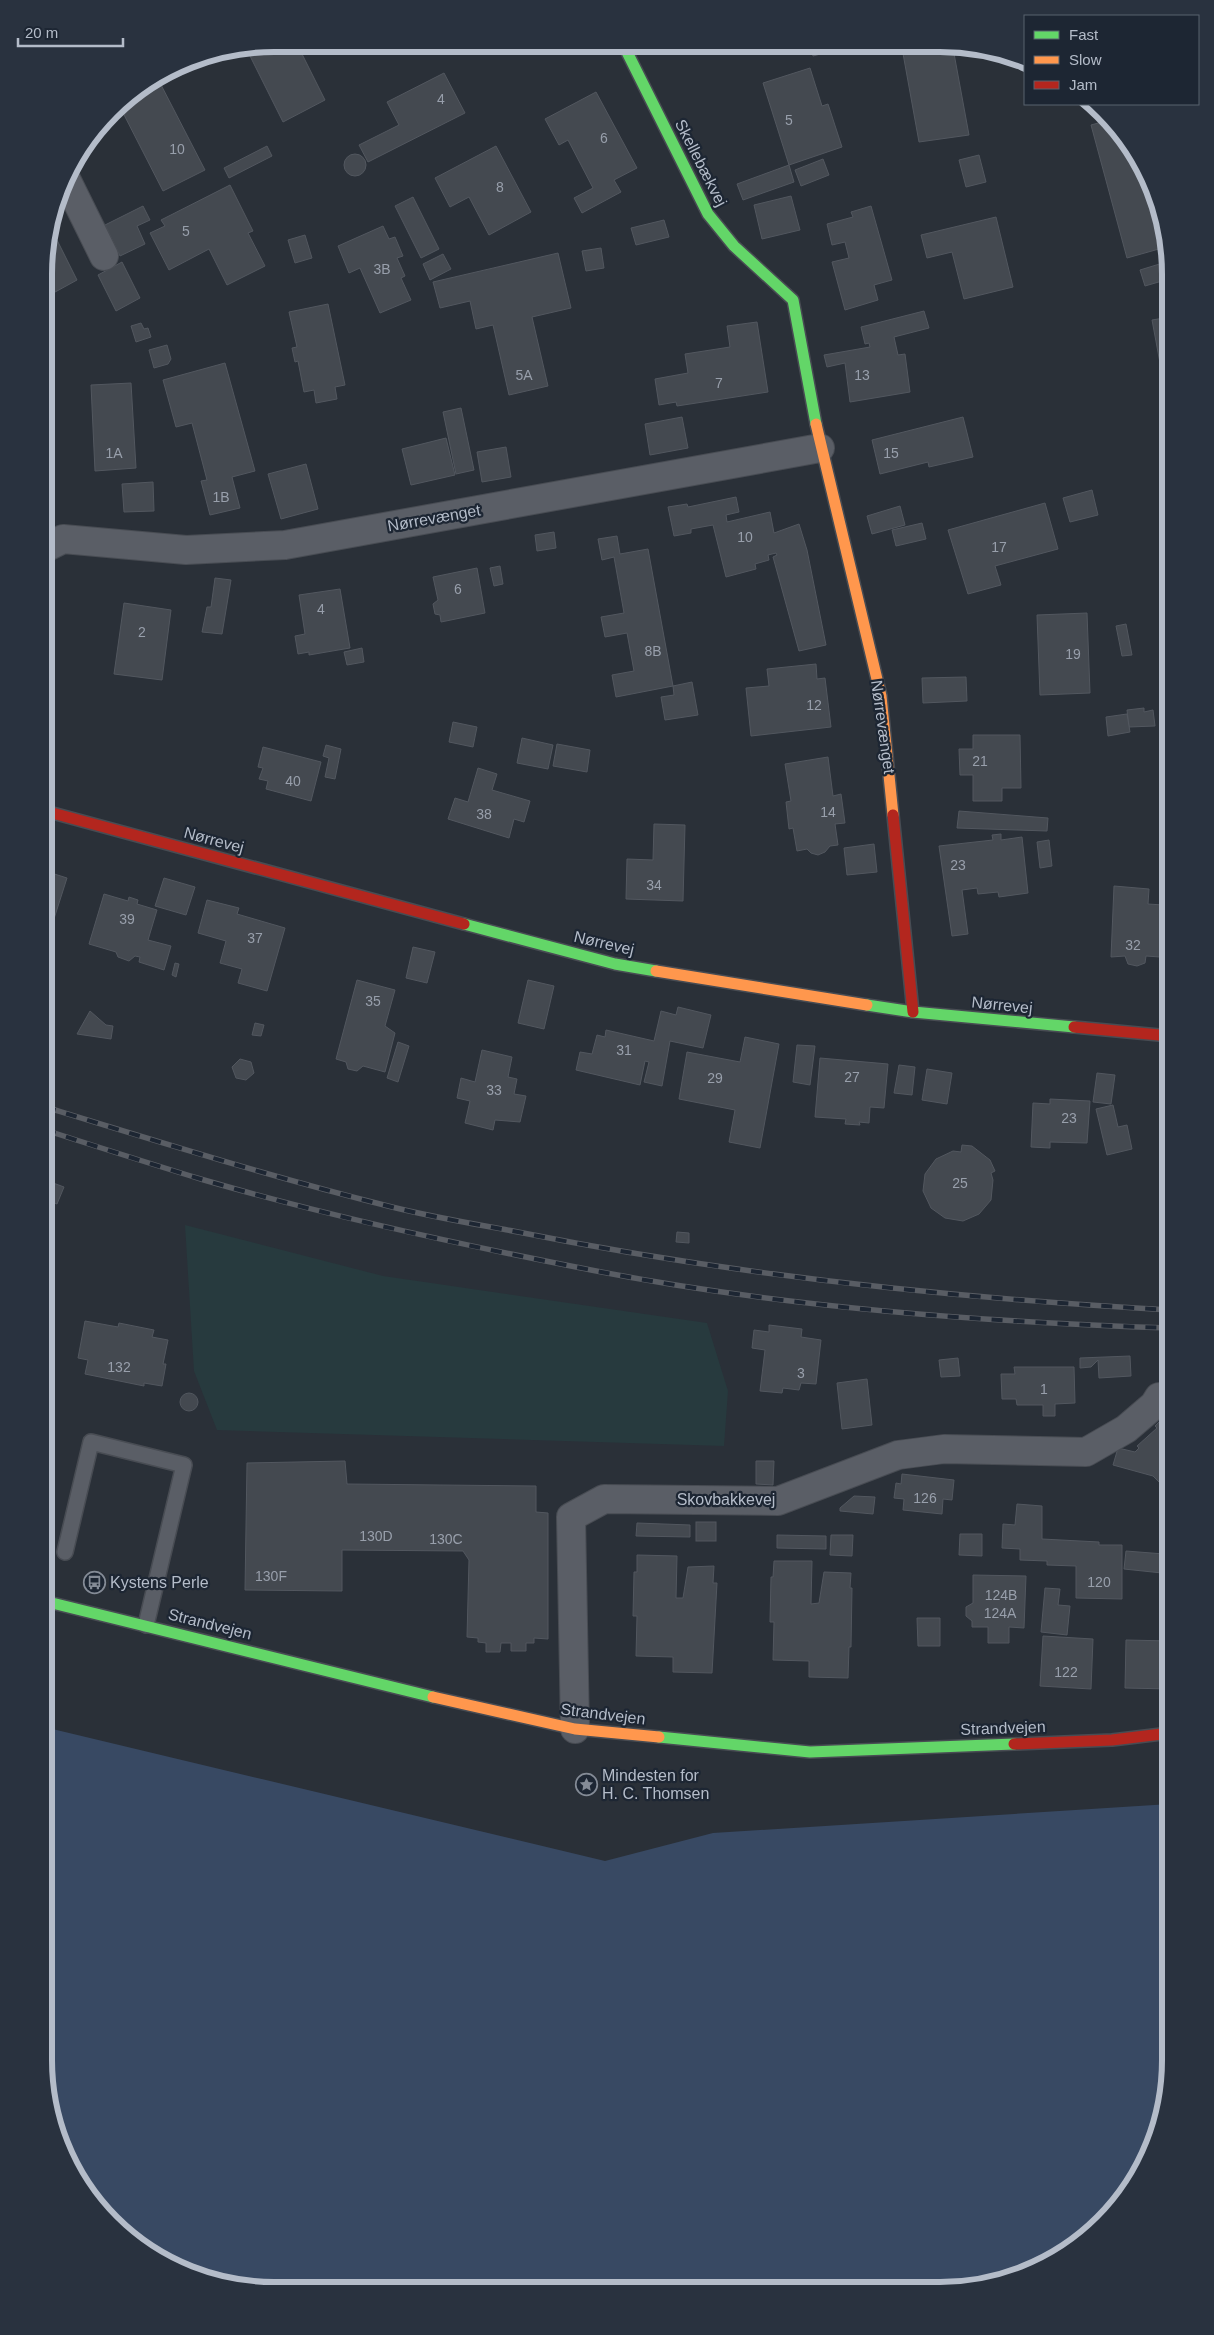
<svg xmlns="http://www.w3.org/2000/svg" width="1214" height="2335" font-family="Arial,sans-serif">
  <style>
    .green { fill: #273a3e }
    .water { fill: #384963 }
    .building { fill: #444950; stroke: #52575f }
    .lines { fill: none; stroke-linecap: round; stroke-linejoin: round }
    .lane-casing { stroke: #484c53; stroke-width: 18 }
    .street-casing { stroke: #484c53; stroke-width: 30 }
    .fast-casing { stroke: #484c53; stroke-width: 14 }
    .slow-casing { stroke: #484c53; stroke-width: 14 }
    .jam-casing { stroke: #484c53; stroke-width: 14 }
    .lane { stroke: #5a5e66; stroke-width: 15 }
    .street { stroke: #5a5e66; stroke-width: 28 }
    .fast { stroke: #63d668; stroke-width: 11 }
    .slow { stroke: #ff974d; stroke-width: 11 }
    .jam { stroke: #b3261e; stroke-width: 11 }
    .rail-casing { stroke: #595d64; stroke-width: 5.5 }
    .rail { stroke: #1d2633; stroke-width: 4; stroke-dasharray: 11; stroke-linecap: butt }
    .labels { text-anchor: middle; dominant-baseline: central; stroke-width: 4.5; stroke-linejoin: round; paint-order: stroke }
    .number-label { font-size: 14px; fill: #989fab }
    .street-label { font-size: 16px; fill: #b4bcc9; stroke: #1d2633 }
    .poi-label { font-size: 16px; fill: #b4bcc9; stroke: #1d2633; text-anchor: start }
    .rim { fill: none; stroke: #b4bcc9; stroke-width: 6 }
  </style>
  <rect width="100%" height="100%" fill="#2a3038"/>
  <polygon class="green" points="185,1225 383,1276 707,1323 728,1391 724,1446 217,1430 194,1371"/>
  <polygon class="water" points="44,1727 605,1861 713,1833 1170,1804 1170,2076 1153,2149 1122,2201 1068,2252 1014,2279 940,2291 244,2289 173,2268 123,2234 82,2189 56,2135 44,2061"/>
  <g class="building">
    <polygon points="274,44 297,44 325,100 283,122 248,52 257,47"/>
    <polygon points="811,47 831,47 832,51 813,56"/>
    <polygon points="902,48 953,48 969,135 919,142"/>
    <polygon points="810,68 822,106 828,104 842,147 789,165 763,83"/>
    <polygon points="444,73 465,113 368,162 359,145 399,125 387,102"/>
    <polygon points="158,79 205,170 163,191 119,105"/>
    <polygon points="596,92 637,168 614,180 621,192 582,213 574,198 593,188 568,140 559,145 545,119"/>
    <polygon points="1109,120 1131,146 1158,200 1166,247 1127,258 1091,125"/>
    <polygon points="267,146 272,156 229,178 224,168"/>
    <polygon points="496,146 531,212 489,235 469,197 450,207 435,178"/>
    <circle cx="355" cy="165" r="11"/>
    <polygon points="979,155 986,182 966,187 959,160"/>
    <polygon points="823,159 829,175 801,186 795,170"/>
    <polygon points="789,165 794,182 743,200 737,184"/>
    <polygon points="230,185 253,231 248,233 265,266 227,285 209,249 169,270 150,233 165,226 161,220"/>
    <polygon points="791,196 800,230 762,239 754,205"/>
    <polygon points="413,197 439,249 421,258 395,206"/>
    <polygon points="143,206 150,220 137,226 145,244 120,256 105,225"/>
    <polygon points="871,206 892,280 874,285 878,300 845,310 832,262 849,258 845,242 832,245 827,224 853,217 851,212"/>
    <polygon points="996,217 1013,287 964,299 952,252 927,258 921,235"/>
    <polygon points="664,220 669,237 636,245 631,228"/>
    <polygon points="383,226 389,239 395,237 403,256 397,258 405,276 401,278 411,300 380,313 360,268 349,273 338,246"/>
    <polygon points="51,228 77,280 46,297 46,244"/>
    <polygon points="305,235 312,258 295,263 288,240"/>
    <polygon points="601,248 604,268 586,271 582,251"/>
    <polygon points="558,253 571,308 532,317 548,386 509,395 493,325 476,329 470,301 440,308 433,282"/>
    <polygon points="443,254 451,269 430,280 423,264"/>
    <polygon points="122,262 140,298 116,311 98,275"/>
    <polygon points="1166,262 1170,283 1169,279 1145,286 1140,270"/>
    <polygon points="328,304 345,385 335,387 337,399 316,403 314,390 304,392 298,361 295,362 292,348 297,347 289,312"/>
    <polygon points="924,311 929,328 894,337 898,355 905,354 910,392 850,402 845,363 827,367 824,355 870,347 869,343 865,344 861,327"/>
    <polygon points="1170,317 1170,362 1160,363 1152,320"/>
    <polygon points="757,322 768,392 677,406 676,402 659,405 655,379 688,373 685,354 730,347 727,326"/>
    <polygon points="141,323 144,329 148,328 151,337 136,342 131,326"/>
    <polygon points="167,345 171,359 168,364 154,368 149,350"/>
    <polygon points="225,363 255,471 232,477 240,508 210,515 201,481 207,480 192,423 176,427 163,380"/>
    <polygon points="131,383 136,468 95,471 91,385"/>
    <polygon points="461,408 474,470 456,474 443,412"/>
    <polygon points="682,417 688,448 650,455 645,424"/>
    <polygon points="963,417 973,457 929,467 928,462 880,474 872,440"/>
    <polygon points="446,438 455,475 411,485 402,449"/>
    <polygon points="506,447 511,477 482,482 477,452"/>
    <polygon points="306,464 318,509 281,519 268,474"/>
    <polygon points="153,482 154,511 124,512 122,484"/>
    <polygon points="1092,490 1098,515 1070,522 1063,498"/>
    <polygon points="736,497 739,512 726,515 727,522 770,512 774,533 799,524 807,550 826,645 799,651 773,557 777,555 776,553 768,555 769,560 755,564 756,569 726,577 713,525 691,529 691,533 674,536 668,507 687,504 688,507"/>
    <polygon points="1045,503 1058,549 995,566 1001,585 968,594 948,530"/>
    <polygon points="900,506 905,525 872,534 867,516"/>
    <polygon points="922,523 926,539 896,546 892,530"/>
    <polygon points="554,532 556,548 537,551 535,535"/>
    <polygon points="617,536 620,554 648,549 673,686 692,682 698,715 665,720 661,697 674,695 673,686 616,697 612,675 634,671 627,633 605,637 601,617 624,613 614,557 602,560 598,539"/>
    <polygon points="500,566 503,584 494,586 490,568"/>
    <polygon points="477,568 485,613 441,622 440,615 435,614 433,604 438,600 433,577"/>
    <polygon points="215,578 231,580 222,634 202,632 207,607 211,607"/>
    <polygon points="340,589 350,648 309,655 309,652 298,654 295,636 305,634 299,595"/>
    <polygon points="124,603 171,610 162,680 114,674"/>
    <polygon points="1087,613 1090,693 1040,695 1037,615"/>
    <polygon points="1126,624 1132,655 1122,656 1116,626"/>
    <polygon points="362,648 364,662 347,665 344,652"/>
    <polygon points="816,664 817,679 825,678 831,727 751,736 746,688 769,686 767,669"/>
    <polygon points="966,677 967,701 923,703 922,678"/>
    <polygon points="1144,708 1144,712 1153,710 1155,726 1129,727 1127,710"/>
    <polygon points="1127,714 1130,732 1108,736 1106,717"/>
    <polygon points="453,722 477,727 473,747 449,742"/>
    <polygon points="973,735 1020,735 1021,788 1002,788 1002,801 973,801 973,775 960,775 959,749 973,749"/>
    <polygon points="522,738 553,745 548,769 517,763"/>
    <polygon points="557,744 590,750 587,772 553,766"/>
    <polygon points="326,745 341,749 335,779 325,777 329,758 323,756"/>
    <polygon points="263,747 321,762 311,801 266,789 268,781 259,779 263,768 258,767"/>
    <polygon points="828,757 833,796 841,794 845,823 835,824 838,845 830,846 825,852 818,855 811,853 807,849 797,851 793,828 789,829 786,802 791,801 785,764"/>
    <polygon points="478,768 497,774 492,790 530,801 524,822 514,819 509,838 448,819 455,798 468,802"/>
    <polygon points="959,811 1048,818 1047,831 957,828"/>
    <polygon points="654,824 685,825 683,901 626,899 627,859 653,860"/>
    <polygon points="1001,834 1001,840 1022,837 1028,893 999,897 998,892 978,894 977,888 962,890 968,934 952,936 939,846 993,840 992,835"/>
    <polygon points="1049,840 1052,866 1040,868 1037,842"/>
    <polygon points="874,844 877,872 847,875 844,848"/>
    <polygon points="45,871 67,878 52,925 45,924"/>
    <polygon points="164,878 195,887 186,915 155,906"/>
    <polygon points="1114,886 1149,889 1148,904 1163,905 1160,957 1146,956 1145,963 1137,966 1128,964 1125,956 1111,957"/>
    <polygon points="104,894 128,901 129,897 138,900 137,904 157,910 148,940 171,946 164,970 139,962 140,957 135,956 129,961 118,957 116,952 89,944"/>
    <polygon points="207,900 239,908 237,914 285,928 267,991 238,983 242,969 220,963 226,941 198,933"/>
    <polygon points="413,947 435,952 427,983 406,978"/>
    <polygon points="175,963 179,964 176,977 172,975"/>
    <polygon points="1163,965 1170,965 1170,1002 1164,1002"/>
    <polygon points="357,980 395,990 385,1026 395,1033 385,1072 363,1066 357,1071 348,1069 346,1062 336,1059"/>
    <polygon points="528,980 554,986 544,1029 518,1023"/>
    <polygon points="678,1007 711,1015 703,1048 670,1041 662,1086 644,1082 649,1062 645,1061 640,1085 576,1070 580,1052 592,1054 597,1035 605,1037 606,1030 654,1041 661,1011 676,1015"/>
    <polygon points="90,1011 106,1025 113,1026 111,1039 77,1034"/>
    <polygon points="255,1023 264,1025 261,1036 252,1035"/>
    <polygon points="745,1037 779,1044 760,1148 729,1142 735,1110 679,1099 687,1052 740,1062"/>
    <polygon points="398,1042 409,1046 398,1082 387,1078"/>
    <polygon points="797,1045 815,1046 810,1085 793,1082"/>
    <polygon points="482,1050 512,1057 508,1077 517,1079 514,1094 526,1096 520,1122 495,1120 493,1130 465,1123 470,1101 457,1098 461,1078 475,1082"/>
    <polygon points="820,1058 888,1064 884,1108 870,1107 869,1123 859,1122 860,1125 845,1124 846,1119 815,1117"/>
    <polygon points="240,1059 251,1062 254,1073 246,1080 236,1078 232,1067"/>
    <polygon points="899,1065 915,1067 912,1095 894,1093"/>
    <polygon points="927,1069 952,1073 947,1104 922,1100"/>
    <polygon points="1097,1073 1115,1075 1111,1104 1093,1102"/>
    <polygon points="1050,1099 1090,1101 1087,1143 1050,1142 1050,1148 1031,1147 1033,1103 1050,1104"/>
    <polygon points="1113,1105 1118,1127 1127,1125 1132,1149 1107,1155 1096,1109"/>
    <polygon points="962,1145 972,1146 990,1160 995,1171 991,1173 993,1180 991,1200 979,1214 963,1221 945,1218 931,1208 923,1191 925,1174 936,1159 953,1151 961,1152"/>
    <polygon points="45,1180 64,1187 57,1204 45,1199"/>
    <polygon points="677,1232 689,1233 689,1243 676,1242"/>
    <polygon points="85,1321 118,1327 119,1323 154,1330 152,1337 168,1340 163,1364 166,1364 162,1386 144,1383 144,1386 85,1374 88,1360 78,1358"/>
    <polygon points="769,1325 802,1329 801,1337 821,1340 816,1384 801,1383 799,1390 783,1388 782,1393 760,1391 765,1350 752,1348 754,1330 769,1332"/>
    <polygon points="1130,1356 1131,1376 1099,1378 1098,1360 1091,1367 1080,1368 1080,1358"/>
    <polygon points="958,1358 960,1376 941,1377 939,1360"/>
    <polygon points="1014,1367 1074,1367 1075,1403 1055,1404 1055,1416 1043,1416 1043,1405 1017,1405 1016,1399 1002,1399 1001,1374 1015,1374"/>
    <polygon points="867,1379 872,1425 842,1429 837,1383"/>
    <circle cx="189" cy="1402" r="9"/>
    <polygon points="1165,1416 1167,1419 1170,1416 1170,1486 1166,1489 1153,1476 1113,1465 1118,1448 1135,1452 1139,1448 1137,1446 1157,1428 1155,1426"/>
    <polygon points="345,1461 347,1484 536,1486 536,1512 548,1513 548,1639 534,1638 534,1643 526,1643 526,1651 511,1651 511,1643 501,1643 500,1652 486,1652 486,1643 478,1642 478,1638 467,1637 469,1560 463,1551 342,1550 342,1591 245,1590 247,1463"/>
    <polygon points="756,1461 774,1461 773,1485 756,1484"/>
    <polygon points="902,1474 954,1480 952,1500 943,1499 942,1514 903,1510 904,1499 894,1498 896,1483 901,1484"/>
    <polygon points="854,1496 875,1497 873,1514 840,1511 840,1508"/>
    <polygon points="1017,1504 1042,1506 1042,1539 1099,1542 1099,1545 1122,1545 1122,1599 1076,1598 1076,1566 1047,1565 1047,1561 1020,1560 1020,1549 1002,1548 1003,1524 1015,1525"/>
    <rect x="696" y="1522" width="20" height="19"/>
    <polygon points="637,1523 690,1525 690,1537 636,1536"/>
    <polygon points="960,1534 982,1534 982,1556 959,1555"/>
    <polygon points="777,1535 826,1536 826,1549 777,1548"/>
    <polygon points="831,1535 853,1535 852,1556 830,1555"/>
    <polygon points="1126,1551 1164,1554 1164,1551 1170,1551 1170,1593 1160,1593 1162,1573 1124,1569"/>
    <polygon points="637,1555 677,1556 676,1598 683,1598 688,1567 714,1566 713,1583 717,1583 712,1673 673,1672 673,1657 636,1656 637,1616 633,1616 634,1572 637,1572"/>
    <polygon points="774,1561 812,1561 811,1604 819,1603 824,1572 851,1573 850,1588 852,1588 851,1647 849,1647 848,1678 809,1677 809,1661 773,1660 774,1622 770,1622 771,1577 773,1577"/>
    <polygon points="973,1575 1026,1576 1024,1628 1009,1627 1009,1643 988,1643 988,1627 972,1627 972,1621 966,1616 966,1607 973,1603"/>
    <polygon points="1045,1588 1060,1589 1058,1605 1070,1606 1067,1635 1041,1632"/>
    <polygon points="917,1618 940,1618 940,1646 918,1646"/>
    <polygon points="1043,1636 1093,1639 1091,1689 1040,1686"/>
    <polygon points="1126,1640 1170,1641 1170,1689 1125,1688"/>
  </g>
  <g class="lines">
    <defs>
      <polyline id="lane" points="65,1552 91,1442 184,1465 146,1625"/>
      <g id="street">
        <polyline points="66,179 104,256"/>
        <polyline points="45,548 63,539 186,550 285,545 820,448"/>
        <polyline points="575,1729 571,1517 604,1499 778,1501 898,1455 944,1449 1086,1452 1126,1429 1154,1405 1159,1397"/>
      </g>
      <g id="fast">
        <polyline points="624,46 708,214 734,246 793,300 816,424"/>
        <polyline points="464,924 615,964 656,971"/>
        <polyline points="867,1005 913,1012 1074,1027"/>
        <polyline points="44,1601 433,1697"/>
        <polyline points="659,1737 810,1752 1014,1744"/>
      </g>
      <g id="slow">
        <polyline points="816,424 881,696 893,815"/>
        <polyline points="656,971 867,1005"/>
        <polyline points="433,1697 575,1729 659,1737"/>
      </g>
      <g id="jam">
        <polyline points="45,811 464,924"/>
        <polyline points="893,815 913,1012"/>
        <polyline points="1074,1027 1170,1036"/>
        <polyline points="1014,1744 1112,1740 1170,1733"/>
      </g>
    </defs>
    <use href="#lane" class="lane-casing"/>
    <use href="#street" class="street-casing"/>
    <use href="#fast" class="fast-casing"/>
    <use href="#slow" class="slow-casing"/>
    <use href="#jam" class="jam-casing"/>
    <use href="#lane" class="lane"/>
    <use href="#street" class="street"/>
    <use href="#fast" class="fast"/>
    <use href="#slow" class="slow"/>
    <use href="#jam" class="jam"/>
    <defs>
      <g id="rail">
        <path d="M45 1107C159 1142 272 1177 388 1206 431 1217 475 1224 518 1232 733 1275 951 1298 1170 1310"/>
        <path d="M45 1130C98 1147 151 1164 204 1180 331 1217 462 1245 591 1270 780 1307 978 1322 1170 1328"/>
      </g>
    </defs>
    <use href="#rail" class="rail-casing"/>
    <use href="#rail" class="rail"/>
  </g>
  <defs>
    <symbol id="bus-ring" viewBox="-11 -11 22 22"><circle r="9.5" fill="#1d2633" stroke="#848b96" stroke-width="1.5"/><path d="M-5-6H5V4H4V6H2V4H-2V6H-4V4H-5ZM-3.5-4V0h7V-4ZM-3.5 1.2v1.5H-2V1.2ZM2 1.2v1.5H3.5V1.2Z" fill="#848b96"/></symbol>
    <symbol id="sight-ring" viewBox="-11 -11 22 22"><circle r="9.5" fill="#1d2633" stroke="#848b96" stroke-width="1.5"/><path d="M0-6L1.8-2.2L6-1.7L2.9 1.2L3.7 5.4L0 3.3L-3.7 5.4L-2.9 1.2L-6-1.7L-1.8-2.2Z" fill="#848b96"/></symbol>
  </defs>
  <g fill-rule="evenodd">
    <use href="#bus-ring" x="82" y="1570" width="25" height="25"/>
    <use href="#sight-ring" x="574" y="1772" width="25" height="25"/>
  </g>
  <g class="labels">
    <g class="number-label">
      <text x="441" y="99">4</text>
      <text x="789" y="120">5</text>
      <text x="604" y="138">6</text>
      <text x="177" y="149">10</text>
      <text x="500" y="187">8</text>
      <text x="186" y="231">5</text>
      <text x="382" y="269">3B</text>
      <text x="524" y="375">5A</text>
      <text x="862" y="375">13</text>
      <text x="719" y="383">7</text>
      <text x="114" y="453">1A</text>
      <text x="891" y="453">15</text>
      <text x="221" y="497">1B</text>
      <text x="745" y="537">10</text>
      <text x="999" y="547">17</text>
      <text x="458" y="589">6</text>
      <text x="321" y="609">4</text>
      <text x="142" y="632">2</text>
      <text x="653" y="651">8B</text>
      <text x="1073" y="654">19</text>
      <text x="814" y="705">12</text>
      <text x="980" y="761">21</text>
      <text x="293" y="781">40</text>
      <text x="828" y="812">14</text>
      <text x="484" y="814">38</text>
      <text x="958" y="865">23</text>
      <text x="654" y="885">34</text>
      <text x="127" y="919">39</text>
      <text x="255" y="938">37</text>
      <text x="1133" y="945">32</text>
      <text x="373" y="1001">35</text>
      <text x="624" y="1050">31</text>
      <text x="852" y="1077">27</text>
      <text x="715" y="1078">29</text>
      <text x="494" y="1090">33</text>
      <text x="1069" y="1118">23</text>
      <text x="960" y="1183">25</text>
      <text x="119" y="1367">132</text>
      <text x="801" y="1373">3</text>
      <text x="1044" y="1389">1</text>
      <text x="925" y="1498">126</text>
      <text x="376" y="1536">130D</text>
      <text x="446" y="1539">130C</text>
      <text x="271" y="1576">130F</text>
      <text x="1099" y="1582">120</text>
      <text x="1001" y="1595">124B</text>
      <text x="1000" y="1613">124A</text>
      <text x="1066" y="1672">122</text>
    </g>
    <g class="street-label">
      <text transform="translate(701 163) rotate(63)">Skellebækvej</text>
      <text transform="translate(434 518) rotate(-10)">Nørrevænget</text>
      <text transform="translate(883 727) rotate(82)">Nørrevænget</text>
      <text transform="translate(214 840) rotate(15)">Nørrevej</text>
      <text transform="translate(604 943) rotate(13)">Nørrevej</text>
      <text transform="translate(1002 1005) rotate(6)">Nørrevej</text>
      <text x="726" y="1499">Skovbakkevej</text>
      <text transform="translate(210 1624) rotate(14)">Strandvejen</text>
      <text transform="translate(603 1714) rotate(7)">Strandvejen</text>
      <text transform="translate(1003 1728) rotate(-2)">Strandvejen</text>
    </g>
    <g class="poi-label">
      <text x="110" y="1582">Kystens Perle</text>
      <text x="602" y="1775">Mindesten for<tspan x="602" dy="18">H. C. Thomsen</tspan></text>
    </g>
  </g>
  <path d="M0 0H1214V2335H0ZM274 52H940A222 222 0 0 1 1162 274V2060A222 222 0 0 1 940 2282H274A222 222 0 0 1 52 2060V274A222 222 0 0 1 274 52Z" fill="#29323f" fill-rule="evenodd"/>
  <path class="rim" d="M274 52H940A222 222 0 0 1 1162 274V2060A222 222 0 0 1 940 2282H274A222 222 0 0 1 52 2060V274A222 222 0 0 1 274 52Z"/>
  <rect x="1024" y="15" width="175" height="90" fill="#1d2633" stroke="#59626f"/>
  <rect x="1034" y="31" width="25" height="8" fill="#63d668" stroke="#59626f"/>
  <text x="1069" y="40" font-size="15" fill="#b4bcc9">Fast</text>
  <rect x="1034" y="56" width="25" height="8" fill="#ff974d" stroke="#59626f"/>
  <text x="1069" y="65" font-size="15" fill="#b4bcc9">Slow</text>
  <rect x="1034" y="81" width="25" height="8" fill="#b3261e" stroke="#59626f"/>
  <text x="1069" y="90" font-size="15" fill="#b4bcc9">Jam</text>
  <path d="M18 38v8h105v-8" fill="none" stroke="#b4bcc9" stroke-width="2.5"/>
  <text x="25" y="38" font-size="15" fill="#b4bcc9" stroke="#1d2633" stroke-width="4" paint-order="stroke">20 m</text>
</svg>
